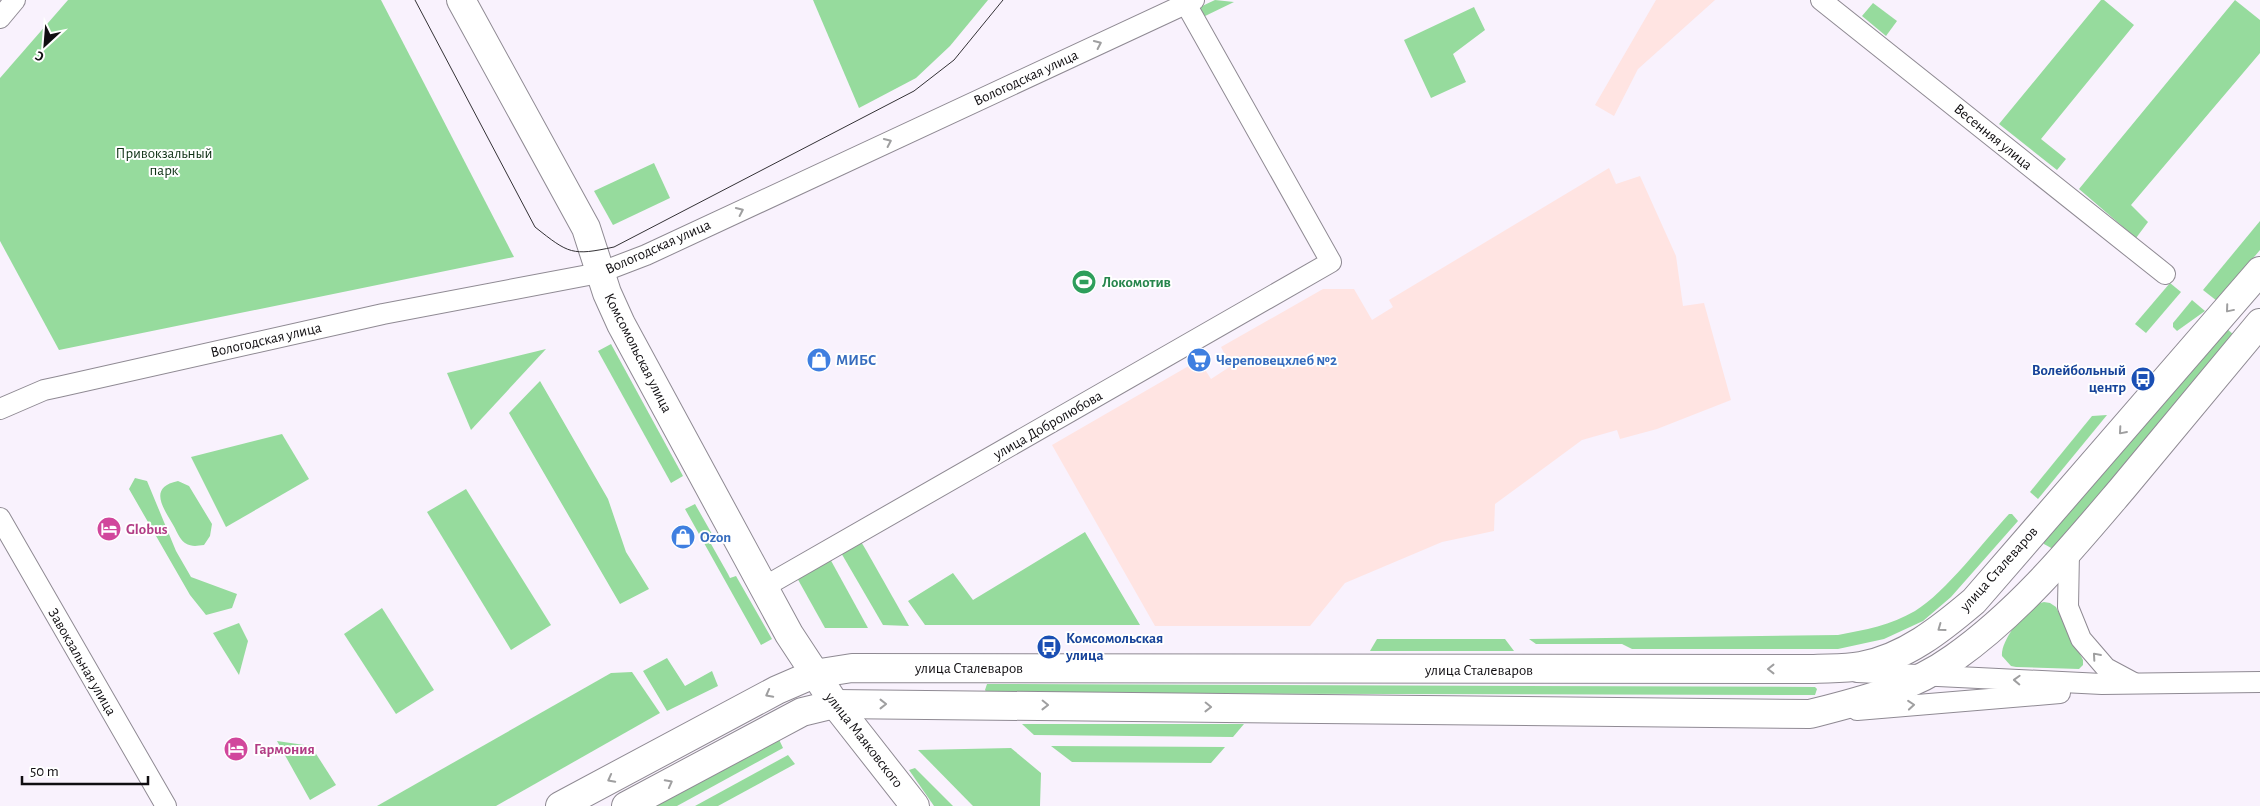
<svg xmlns="http://www.w3.org/2000/svg" width="2260" height="806" font-family="'Alegreya Sans',sans-serif">
  <style>
    .industrial { fill: #ffe4e2 }
    .green { fill: #96db9d }
    .lines { fill: none; stroke-linecap: round; stroke-linejoin: round }
    .street-casing { stroke: #8f8a93; stroke-width: 22 }
    .secondary-casing { stroke: #8f8a93; stroke-width: 30 }
    .primary-casing { stroke: #8f8a93; stroke-width: 30 }
    .street { stroke: #fff; stroke-width: 20 }
    .secondary { stroke: #fff; stroke-width: 28 }
    .primary { stroke: #fff; stroke-width: 28 }
    .tram { stroke: #333135; stroke-width: 1 }
    .oneway { stroke: #9f9fa0 }
    .labels { text-anchor: middle; dominant-baseline: central; stroke-width: 4; stroke-linejoin: round; paint-order: stroke }
    .street-label { font-size: 15px; fill: #100e11; stroke: #fff }
    .park-label { font-size: 15px; fill: #103216; stroke: #fff }
    .leisure-label { font-size: 15px; font-weight: bold; fill: #27864d; stroke: #fff; text-anchor: start }
    .shop-label { font-size: 15px; font-weight: bold; fill: #366cbe; stroke: #fff; text-anchor: start }
    .transit-label { font-size: 15px; font-weight: bold; fill: #164399; stroke: #fff; text-anchor: end }
    .hotel-label { font-size: 15px; font-weight: bold; fill: #b23c85; stroke: #fff; text-anchor: start }
  </style>
  <rect width="100%" height="100%" fill="#f9f2fd"/>
  <g class="industrial">
    <polygon points="1656,0 1715,0 1638,69 1614,116 1595,105"/>
    <polygon points="1609,168 1616,184 1640,176 1676,256 1683,306 1704,303 1731,400 1657,429 1620,439 1617,430 1582,440 1495,504 1494,531 1442,542 1345,583 1310,626 1155,626 1052,445 1199,360 1211,379 1231,366 1221,347 1323,289 1354,289 1372,320 1393,307 1389,300"/>
  </g>
  <g class="green">
    <polygon points="68,0 381,0 514,257 59,350 0,241 0,78"/>
    <polygon points="813,0 988,0 950,46 916,78 859,108"/>
    <polygon points="1215,0 1234,2 1201,18 1200,7"/>
    <polygon points="2101,0 2104,0 2134,25 2041,139 2066,159 2057,170 1999,124"/>
    <polygon points="2235,0 2260,20 2260,53 2131,205 2148,222 2136,238 2079,189"/>
    <polygon points="1873,3 1897,21 1886,36 1862,16"/>
    <polygon points="1474,7 1485,30 1453,54 1466,82 1431,98 1404,40"/>
    <polygon points="654,163 670,198 613,225 594,191"/>
    <polygon points="2260,221 2260,250 2217,301 2203,290"/>
    <polygon points="2170,283 2181,292 2146,333 2135,324"/>
    <polygon points="2192,300 2205,311 2177,331 2173,327 2173,323"/>
    <polygon points="2225,327 2235,336 2053,549 2044,544 2044,540"/>
    <polygon points="611,344 683,476 671,483 598,351"/>
    <polygon points="546,349 471,430 447,373"/>
    <polygon points="540,381 608,499 626,552 649,589 620,604 509,413"/>
    <polygon points="2107,415 2038,499 2030,492 2092,416"/>
    <polygon points="282,434 309,479 226,527 191,457"/>
    <polygon points="135,478 147,481 176,551 191,577 237,594 232,608 206,615 190,595 129,489"/>
    <path d="M178 481 189 486 212 524 210 536 204 545C196 546 192 547 185 543 179 539 176 529 172 523 162 506 149 487 178 481Z"/>
    <polygon points="466,489 551,625 511,650 427,512"/>
    <polygon points="695,504 716,541 711,544 728,574 730,578 736,576 772,639 761,645 685,509"/>
    <path d="M2009 514H2012L2018 521 1951 597 1923 621 1884 639 1838 649H1632L1622 644H1536L1529 639 1838 635C1865 630 1891 625 1915 611 1946 592 1983 542 2009 514Z"/>
    <polygon points="1085,532 1140,625 925,625 908,601 953,573 973,600"/>
    <polygon points="860,540 866,550 909,626 883,625 840,551"/>
    <polygon points="829,557 868,628 825,628 796,576"/>
    <path d="M2044 602 2050 603 2056 607 2083 660V665L2079 669 2016 667 2011 666 2002 656C2000 640 2028 605 2044 602Z"/>
    <polygon points="382,608 434,690 396,714 344,634"/>
    <polygon points="239,623 248,641 239,675 213,633"/>
    <polygon points="1377,639 1505,639 1514,651 1370,651"/>
    <polygon points="667,658 685,686 712,671 718,686 667,711 643,671"/>
    <polygon points="632,672 660,713 496,806 377,806 611,673"/>
    <polygon points="987,684 1815,687 1817,689 1815,695 987,693 985,690"/>
    <polygon points="1022,724 1244,724 1233,737 1034,735"/>
    <polygon points="776,733 783,748 677,806 645,806"/>
    <polygon points="277,741 311,746 336,785 310,800"/>
    <polygon points="1051,746 1225,747 1211,763 1072,762"/>
    <polygon points="1011,748 1041,773 1040,806 973,806 918,750"/>
    <polygon points="788,755 795,764 718,806 695,806"/>
    <polygon points="915,768 953,806 934,806 909,770"/>
  </g>
  <g class="lines">
    <defs>
      <g id="street">
        <polyline points="1821,0 2165,274"/>
        <polyline points="0,18 15,0"/>
        <polyline points="0,409 44,390 58,387 383,314 599,273 646,255 1194,0"/>
        <polyline points="0,518 166,806"/>
        <polyline points="2069,552 2068,607 2081,639 2106,668 2134,683"/>
        <polyline points="764,587 1331,262 1186,4"/>
        <polyline points="1857,672 2102,684 2260,682"/>
        <polyline points="1857,710 2060,693"/>
      </g>
      <polyline id="secondary" points="461,0 586,228 607,293 621,324 789,634 835,704 915,806"/>
      <g id="primary">
        <path d="M560 806 777 690 814 674 852 668 1811 669C1828 668 1845 669 1861 666 1905 658 1941 629 1974 601L2260 271"/>
        <path d="M626 806 802 712 835 704 1810 714C1861 701 1911 689 1954 658 2019 612 2071 549 2122 489 2168 433 2214 378 2260 323"/>
      </g>
    </defs>
    <use href="#street" class="street-casing"/>
    <use href="#secondary" class="secondary-casing"/>
    <use href="#primary" class="primary-casing"/>
    <use href="#street" class="street"/>
    <use href="#secondary" class="secondary"/>
    <use href="#primary" class="primary"/>
    <path class="tram" d="M415 0 535 227C569 254 572 256 614 247L914 91 954 60 1003 0"/>
  </g>
  <defs><path id="oneway-chevron" d="M-2-3.5L2.5 0L-2 3.5" fill="none" stroke-width="1.6" stroke-linecap="round" stroke-linejoin="round" transform="scale(1.25)"/></defs>
  <g class="oneway">
    <use href="#oneway-chevron" transform="translate(1098 44) rotate(-25)"/>
    <use href="#oneway-chevron" transform="translate(888 142) rotate(-25)"/>
    <use href="#oneway-chevron" transform="translate(740 211) rotate(-25)"/>
    <use href="#oneway-chevron" transform="translate(2229 309) rotate(130)"/>
    <use href="#oneway-chevron" transform="translate(2122 431) rotate(131)"/>
    <use href="#oneway-chevron" transform="translate(1941 628) rotate(144)"/>
    <use href="#oneway-chevron" transform="translate(2096 656) rotate(-131)"/>
    <use href="#oneway-chevron" transform="translate(1771 669) rotate(180)"/>
    <use href="#oneway-chevron" transform="translate(2017 680) rotate(-178)"/>
    <use href="#oneway-chevron" transform="translate(769 694) rotate(152)"/>
    <use href="#oneway-chevron" transform="translate(883 704)"/>
    <use href="#oneway-chevron" transform="translate(1045 705) rotate(1)"/>
    <use href="#oneway-chevron" transform="translate(1911 705) rotate(-5)"/>
    <use href="#oneway-chevron" transform="translate(1208 707) rotate(1)"/>
    <use href="#oneway-chevron" transform="translate(611 779) rotate(152)"/>
    <use href="#oneway-chevron" transform="translate(669 783) rotate(-28)"/>
  </g>
  <defs>
    <symbol id="stadium-disc" viewBox="-11 -11 22 22"><circle r="9.5" fill="#2e9e5b" stroke="#fff"/><path d="M0-5a6.5 5 0 1 0 0 10a6.5 5 0 1 0 0-10ZM-3.5-1.8h7v3.6h-7Z" fill="#fff"/></symbol>
    <symbol id="shop-disc" viewBox="-11 -11 22 22"><circle r="9.5" fill="#3f7fe0" stroke="#fff"/><path d="M-5-2.5h2.3a2.7 3.5 0 0 1 5.4 0H5L5.5 6h-11ZM-1.5-2.5h3a1.5 2.3 0 0 0-3 0Z" fill="#fff"/></symbol>
    <symbol id="supermarket-disc" viewBox="-11 -11 22 22"><circle r="9.5" fill="#3f7fe0" stroke="#fff"/><path d="M-6-5.5h2.5l.6 2H6L4.5 2H-2.5L-4.4-4H-6ZM-1.5 3.2a1.3 1.3 0 1 0 .1 0ZM3 3.2a1.3 1.3 0 1 0 .1 0Z" fill="#fff"/></symbol>
    <symbol id="bus-disc" viewBox="-11 -11 22 22"><circle r="9.5" fill="#1a4fb4" stroke="#fff"/><path d="M-5-6H5V4H4V6H2V4H-2V6H-4V4H-5ZM-3.5-4V0h7V-4ZM-3.5 1.2v1.5H-2V1.2ZM2 1.2v1.5H3.5V1.2Z" fill="#fff"/></symbol>
    <symbol id="hotel-disc" viewBox="-11 -11 22 22"><circle r="9.5" fill="#d1479c" stroke="#fff"/><path d="M-6-4.5h1.5V1H6V5H4.5V3h-9V5H-6ZM-4 0a1.8 1.8 0 1 1 3.6 0ZM.5 0V-2.5h3Q6-2.5 6 0Z" fill="#fff"/></symbol>
  </defs>
  <g fill-rule="evenodd">
    <use href="#stadium-disc" x="1070" y="268" width="28" height="28"/>
    <use href="#shop-disc" x="805" y="346" width="28" height="28"/>
    <use href="#supermarket-disc" x="1185" y="346" width="28" height="28"/>
    <use href="#bus-disc" x="2129" y="365" width="28" height="28"/>
    <use href="#hotel-disc" x="95" y="515" width="28" height="28"/>
    <use href="#shop-disc" x="669" y="523" width="28" height="28"/>
    <use href="#bus-disc" x="1035" y="633" width="28" height="28"/>
    <use href="#hotel-disc" x="222" y="735" width="28" height="28"/>
  </g>
  <g class="labels">
    <g class="street-label">
      <text transform="translate(1026 78) rotate(-25)">Вологодская улица</text>
      <text transform="translate(1993 137) rotate(39)">Весенняя улица</text>
      <text transform="translate(658 247) rotate(-24)">Вологодская улица</text>
      <text transform="translate(266 340) rotate(-13)">Вологодская улица</text>
      <text transform="translate(638 353) rotate(63)">Комсомольская улица</text>
      <text transform="translate(1048 425) rotate(-30)">улица Добролюбова</text>
      <text transform="translate(1999 569) rotate(-48)">улица Сталеваров</text>
      <text transform="translate(82 662) rotate(60)">Завокзальная улица</text>
      <text x="969" y="668">улица Сталеваров</text>
      <text x="1479" y="670">улица Сталеваров</text>
      <text transform="translate(864 740) rotate(52)">улица Маяковского</text>
    </g>
    <g class="park-label">
      <text x="164" y="153">Привокзальный<tspan x="164" dy="17">парк</tspan></text>
    </g>
    <g class="leisure-label">
      <text x="1102" y="282">Локомотив</text>
    </g>
    <g class="shop-label">
      <text x="836" y="360">МИБС</text>
      <text x="1216" y="360">Череповецхлеб №2</text>
      <text x="700" y="537">Ozon</text>
    </g>
    <g class="transit-label">
      <text x="2126" y="370">Волейбольный<tspan x="2126" dy="17">центр</tspan></text>
      <text x="1066" y="638" text-anchor="start">Комсомольская<tspan x="1066" dy="17">улица</tspan></text>
    </g>
    <g class="hotel-label">
      <text x="126" y="529">Globus</text>
      <text x="254" y="749">Гармония</text>
    </g>
  </g>
  <g transform="translate(45 45) rotate(206)" stroke="#ffffff" stroke-width="4" paint-order="stroke">
  <path d="M0-4L9 19L0 12L-9 19Z" fill="#100e11"/>
  <text y="-8" font-size="14" font-weight="bold" text-anchor="middle" fill="#100e11">С</text>
  </g>
  <path d="M22 776v8h126v-8" fill="none" stroke="#100e11" stroke-width="2.5"/>
  <text x="30" y="776" font-size="15" fill="#100e11" stroke="#ffffff" stroke-width="4" paint-order="stroke">50 m</text>
</svg>
